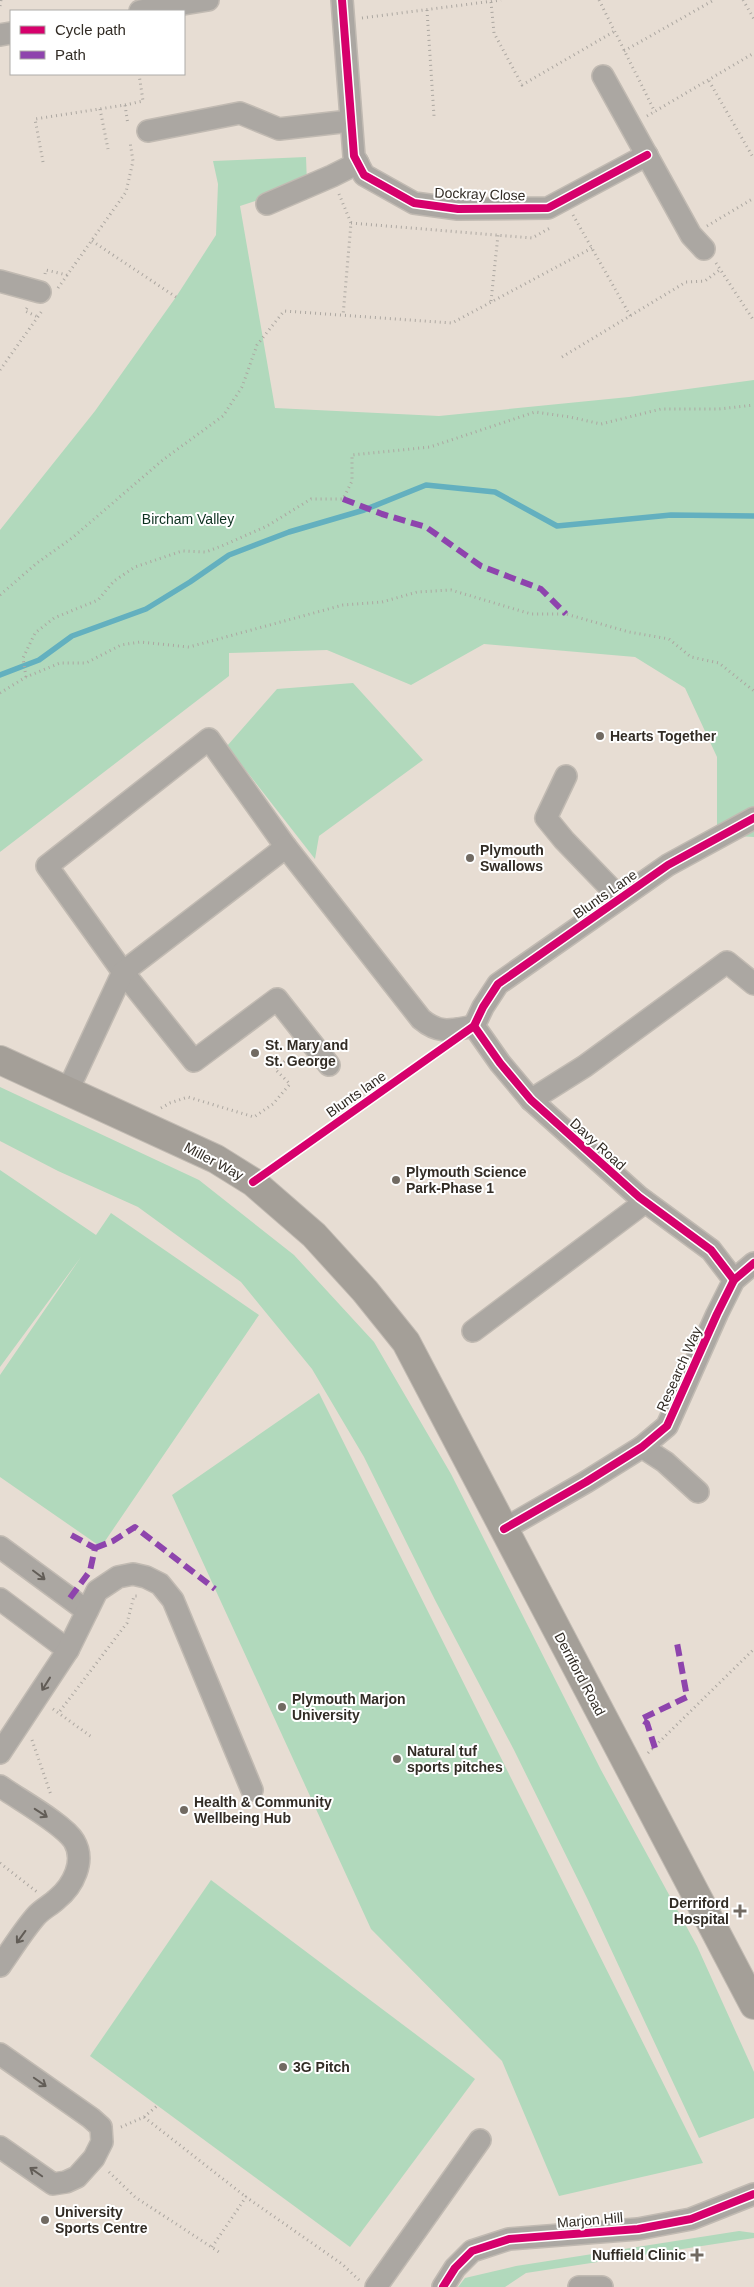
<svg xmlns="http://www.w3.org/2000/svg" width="754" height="2287" font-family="Helvetica,sans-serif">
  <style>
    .green { fill: #b1d9bc }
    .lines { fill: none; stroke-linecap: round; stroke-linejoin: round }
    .stream { stroke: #63b0bf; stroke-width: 5.5 }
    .minor-casing { stroke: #c1bab2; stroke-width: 24 }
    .major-casing { stroke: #c1bab2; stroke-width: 30 }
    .path { stroke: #aca7a1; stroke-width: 3; stroke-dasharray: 1 4; stroke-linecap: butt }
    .minor { stroke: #aba7a2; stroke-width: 21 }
    .major { stroke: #a49f98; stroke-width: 28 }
    .quiet { stroke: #8e44ad; stroke-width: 6; stroke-dasharray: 12 6; stroke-linecap: butt }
    .cycleway-casing { stroke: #fff; stroke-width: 11 }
    .cycleway { stroke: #d6006c; stroke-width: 8 }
    .oneway { stroke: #625d57 }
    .poi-dot { fill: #716a62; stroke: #fff; stroke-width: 2 }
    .labels { text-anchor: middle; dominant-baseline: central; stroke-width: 4; stroke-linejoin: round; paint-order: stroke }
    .street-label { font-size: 14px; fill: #322c25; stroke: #fff }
    .park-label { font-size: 14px; fill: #0c311f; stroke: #fff }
    .poi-label { font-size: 14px; font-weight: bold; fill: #322c25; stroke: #fff; text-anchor: start }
  </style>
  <rect width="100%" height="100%" fill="#e7ddd3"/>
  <g class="green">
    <polygon points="306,157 307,184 240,206 275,408 439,416 629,397 754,380 754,837 717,835 717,757 685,688 635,657 484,644 411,685 327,650 229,653 229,676 0,852 0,530 95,411 176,297 216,235 218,184 213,161"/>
    <polygon points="353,683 423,760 319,836 315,859 227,746 277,689"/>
    <polygon points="0,1087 199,1180 294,1255 374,1342 451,1474 601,1770 697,1946 754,2072 754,2118 699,2138 588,1900 514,1750 435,1600 364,1457 312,1369 241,1282 138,1207 58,1171 0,1141"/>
    <polygon points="0,1170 96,1235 111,1213 259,1315 101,1547 0,1477 0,1375 81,1257 0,1367"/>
    <polygon points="319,1393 703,2163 559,2196 502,2061 371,1929 172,1495"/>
    <polygon points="211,1880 475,2079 350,2247 90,2056"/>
    <polygon points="739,2231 754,2233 754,2238 526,2273 505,2287 458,2287 465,2278 516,2266"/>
  </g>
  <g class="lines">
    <polyline class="stream" points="0,675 39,660 72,636 146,609 190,582 229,555 289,532 364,510 426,485 495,492 557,526 671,515 754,516"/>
    <defs>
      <g id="minor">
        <polyline points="342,0 354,156 364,175 414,203 458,209 548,208 647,155"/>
        <polyline points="140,11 208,0"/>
        <polyline points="0,35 11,33"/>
        <polyline points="603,76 691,235 704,249"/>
        <polyline points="148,131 240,113 279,129 350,121"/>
        <polyline points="267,204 332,176 358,163"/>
        <polyline points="0,281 40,292"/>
        <polyline points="566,776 546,818 564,840 620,898"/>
        <polyline points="286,847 209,739 47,866 123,972 194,1061 277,999 329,1065"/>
        <polyline points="474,1026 500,1063 531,1100 639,1197 711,1250 734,1280"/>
        <polyline points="474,1026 483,1007 498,984 668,865 754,818"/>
        <path d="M68 1090 123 972 286 847 421 1019C440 1035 452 1030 474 1026"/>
        <polyline points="531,1100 585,1066 727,962 754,984"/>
        <polyline points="473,1331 645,1202"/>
        <polyline points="642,1447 665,1462 698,1492"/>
        <polyline points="504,1529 586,1482 642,1447 667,1426 717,1314 734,1280 754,1263"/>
        <polyline points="0,1547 87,1611"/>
        <polyline points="0,1599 68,1650"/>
        <polyline points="0,1753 68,1650 97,1591 118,1577 133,1574 146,1577 160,1584 173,1600 252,1790"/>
        <path d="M0 1786C18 1799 64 1824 74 1841 86 1861 73 1886 57 1899 51 1905 42 1909 36 1916 23 1931 12 1949 0 1966"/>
        <polyline points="0,2054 91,2118 101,2127 102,2142 94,2158 77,2177 66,2182 53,2184 0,2147"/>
        <polyline points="376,2287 480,2140"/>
        <polyline points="443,2287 455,2268 472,2251 509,2239 638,2229 691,2219 754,2194"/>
        <polyline points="579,2287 602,2287"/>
      </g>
      <polyline id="major" points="0,1060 216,1159 253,1182 314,1235 365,1291 406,1342 754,2005"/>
    </defs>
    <use href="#minor" class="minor-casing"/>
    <use href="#major" class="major-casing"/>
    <g class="path">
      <polyline points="599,0 655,112"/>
      <polyline points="743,0 754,19"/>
      <polyline points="491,2 494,33 522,85 615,31"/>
      <polyline points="0,6 1,0"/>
      <polyline points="427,10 434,116"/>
      <polyline points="362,18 501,0"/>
      <polyline points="624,51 714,0"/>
      <polyline points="709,81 754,159"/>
      <polyline points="125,105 143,101 139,74"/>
      <polyline points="100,109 108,149"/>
      <polyline points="647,116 754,53"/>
      <polyline points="43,162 35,119 125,105 128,125"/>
      <polyline points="339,194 351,223 343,316"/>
      <polyline points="573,215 631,317"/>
      <polyline points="351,223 532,238 550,228"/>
      <polyline points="707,226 754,198"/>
      <polyline points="92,241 176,297"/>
      <polyline points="716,263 754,321"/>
      <polyline points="45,274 46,270 67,275"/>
      <polyline points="58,288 126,192 133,161 130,142"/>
      <polyline points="491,301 498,235"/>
      <polyline points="27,308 25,311 38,317"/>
      <polyline points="562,357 686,282 705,281 721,269"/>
      <polyline points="0,370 42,311"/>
      <polyline points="0,595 37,563 72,538 164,459 223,416 242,387 257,345 284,311 452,323 592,248"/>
      <polyline points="26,677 23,658 35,633 54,618 98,600 114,581 135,567 182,551 206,552 224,545 267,526 311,499 343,499 352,481 352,455 430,447 535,412 570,417 601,424 661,409 719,409 754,405"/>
      <polyline points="0,693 26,677 60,663 86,663 121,645 140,642 189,647 343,605 382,602 417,592 451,590 531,614 566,614 629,632 669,639 691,657 719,663 754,691"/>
      <polyline points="161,1108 170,1103 188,1097 254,1117 273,1104 290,1084 275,1069 295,1053"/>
      <polyline points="53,1709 93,1738"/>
      <polyline points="60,1711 127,1623 134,1596 137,1596"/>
      <polyline points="32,1740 51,1795"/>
      <polyline points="648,1753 754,1649"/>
      <polyline points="0,1863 37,1892"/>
      <polyline points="144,2117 246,2197"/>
      <polyline points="121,2127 144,2117 158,2105"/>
      <polyline points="109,2172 135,2197 219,2252"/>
      <polyline points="212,2247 246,2197 342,2264 359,2280"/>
    </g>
    <use href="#minor" class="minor"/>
    <use href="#major" class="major"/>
    <g class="quiet">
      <polyline points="343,499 382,514 426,527 481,566 541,589 566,614"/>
      <polyline points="95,1548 113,1541 135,1527 215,1589"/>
      <polyline points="70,1598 90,1571 95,1548 71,1535"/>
      <polyline points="655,1748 647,1723 641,1719 687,1697 677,1643"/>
    </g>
    <defs>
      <g id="cycleway">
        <polyline points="342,0 354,156 364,175 414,203 458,209 548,208 647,155"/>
        <polyline points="474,1026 500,1063 531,1100 639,1197 711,1250 734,1280"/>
        <polyline points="253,1182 474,1026 483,1007 498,984 668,865 754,818"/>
        <polyline points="504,1529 586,1482 642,1447 667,1426 717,1314 734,1280 754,1263"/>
        <polyline points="443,2287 455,2268 472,2251 509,2239 638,2229 691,2219 754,2194"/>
      </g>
    </defs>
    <use href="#cycleway" class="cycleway-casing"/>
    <use href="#cycleway" class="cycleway"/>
  </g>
  <defs><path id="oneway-shaft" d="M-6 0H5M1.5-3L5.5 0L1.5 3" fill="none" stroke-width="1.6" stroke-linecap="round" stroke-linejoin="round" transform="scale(1.25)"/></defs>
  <g class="oneway">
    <use href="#oneway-shaft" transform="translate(39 1575) rotate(37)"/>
    <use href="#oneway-shaft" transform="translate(46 1684) rotate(122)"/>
    <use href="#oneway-shaft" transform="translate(41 1813) rotate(33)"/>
    <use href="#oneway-shaft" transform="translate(21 1937) rotate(126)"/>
    <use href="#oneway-shaft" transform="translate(40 2082) rotate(35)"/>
    <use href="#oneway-shaft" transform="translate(36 2172) rotate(-145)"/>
  </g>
  <g class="poi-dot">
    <circle cx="600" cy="736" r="5"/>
    <circle cx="470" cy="858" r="5"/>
    <circle cx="255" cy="1053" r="5"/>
    <circle cx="396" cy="1180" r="5"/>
    <circle cx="282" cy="1707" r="5"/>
    <circle cx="397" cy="1759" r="5"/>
    <circle cx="184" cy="1810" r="5"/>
    <path d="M737.5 1903.5h5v5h5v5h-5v5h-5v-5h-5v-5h5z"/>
    <circle cx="283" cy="2067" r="5"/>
    <circle cx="45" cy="2220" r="5"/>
    <path d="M694.5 2247.5h5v5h5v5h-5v5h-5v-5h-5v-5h5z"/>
  </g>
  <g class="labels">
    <g class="street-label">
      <text transform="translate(480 194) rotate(2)">Dockray Close</text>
      <text transform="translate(605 894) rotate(-35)">Blunts Lane</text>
      <text transform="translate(356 1094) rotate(-35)">Blunts lane</text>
      <text transform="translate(598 1144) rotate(42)">Davy Road</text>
      <text transform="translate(214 1161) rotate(28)">Miller Way</text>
      <text transform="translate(679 1369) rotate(-66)">Research Way</text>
      <text transform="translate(580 1674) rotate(62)">Derriford Road</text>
      <text transform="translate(590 2220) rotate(-5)">Marjon Hill</text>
    </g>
    <g class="park-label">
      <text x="188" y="519">Bircham Valley</text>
    </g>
    <g class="poi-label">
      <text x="610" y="736">Hearts Together</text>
      <text x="480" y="850">Plymouth<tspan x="480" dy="16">Swallows</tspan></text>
      <text x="265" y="1045">St. Mary and<tspan x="265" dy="16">St. George</tspan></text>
      <text x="406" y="1172">Plymouth Science<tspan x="406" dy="16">Park-Phase 1</tspan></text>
      <text x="292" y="1699">Plymouth Marjon<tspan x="292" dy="16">University</tspan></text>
      <text x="407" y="1751">Natural tuf<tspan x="407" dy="16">sports pitches</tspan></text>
      <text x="194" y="1802">Health &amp; Community<tspan x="194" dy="16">Wellbeing Hub</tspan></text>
      <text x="729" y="1903" text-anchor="end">Derriford<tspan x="729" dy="16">Hospital</tspan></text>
      <text x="293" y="2067">3G Pitch</text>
      <text x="55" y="2212">University<tspan x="55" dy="16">Sports Centre</tspan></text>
      <text x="686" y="2255" text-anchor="end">Nuffield Clinic</text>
    </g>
  </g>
  <rect x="10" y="10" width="175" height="65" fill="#ffffff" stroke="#adaba8"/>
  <rect x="20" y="26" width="25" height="8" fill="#d6006c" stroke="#adaba8"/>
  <text x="55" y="35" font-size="15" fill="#322c25">Cycle path</text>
  <rect x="20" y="51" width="25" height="8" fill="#8e44ad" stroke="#adaba8"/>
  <text x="55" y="60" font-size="15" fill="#322c25">Path</text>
</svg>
